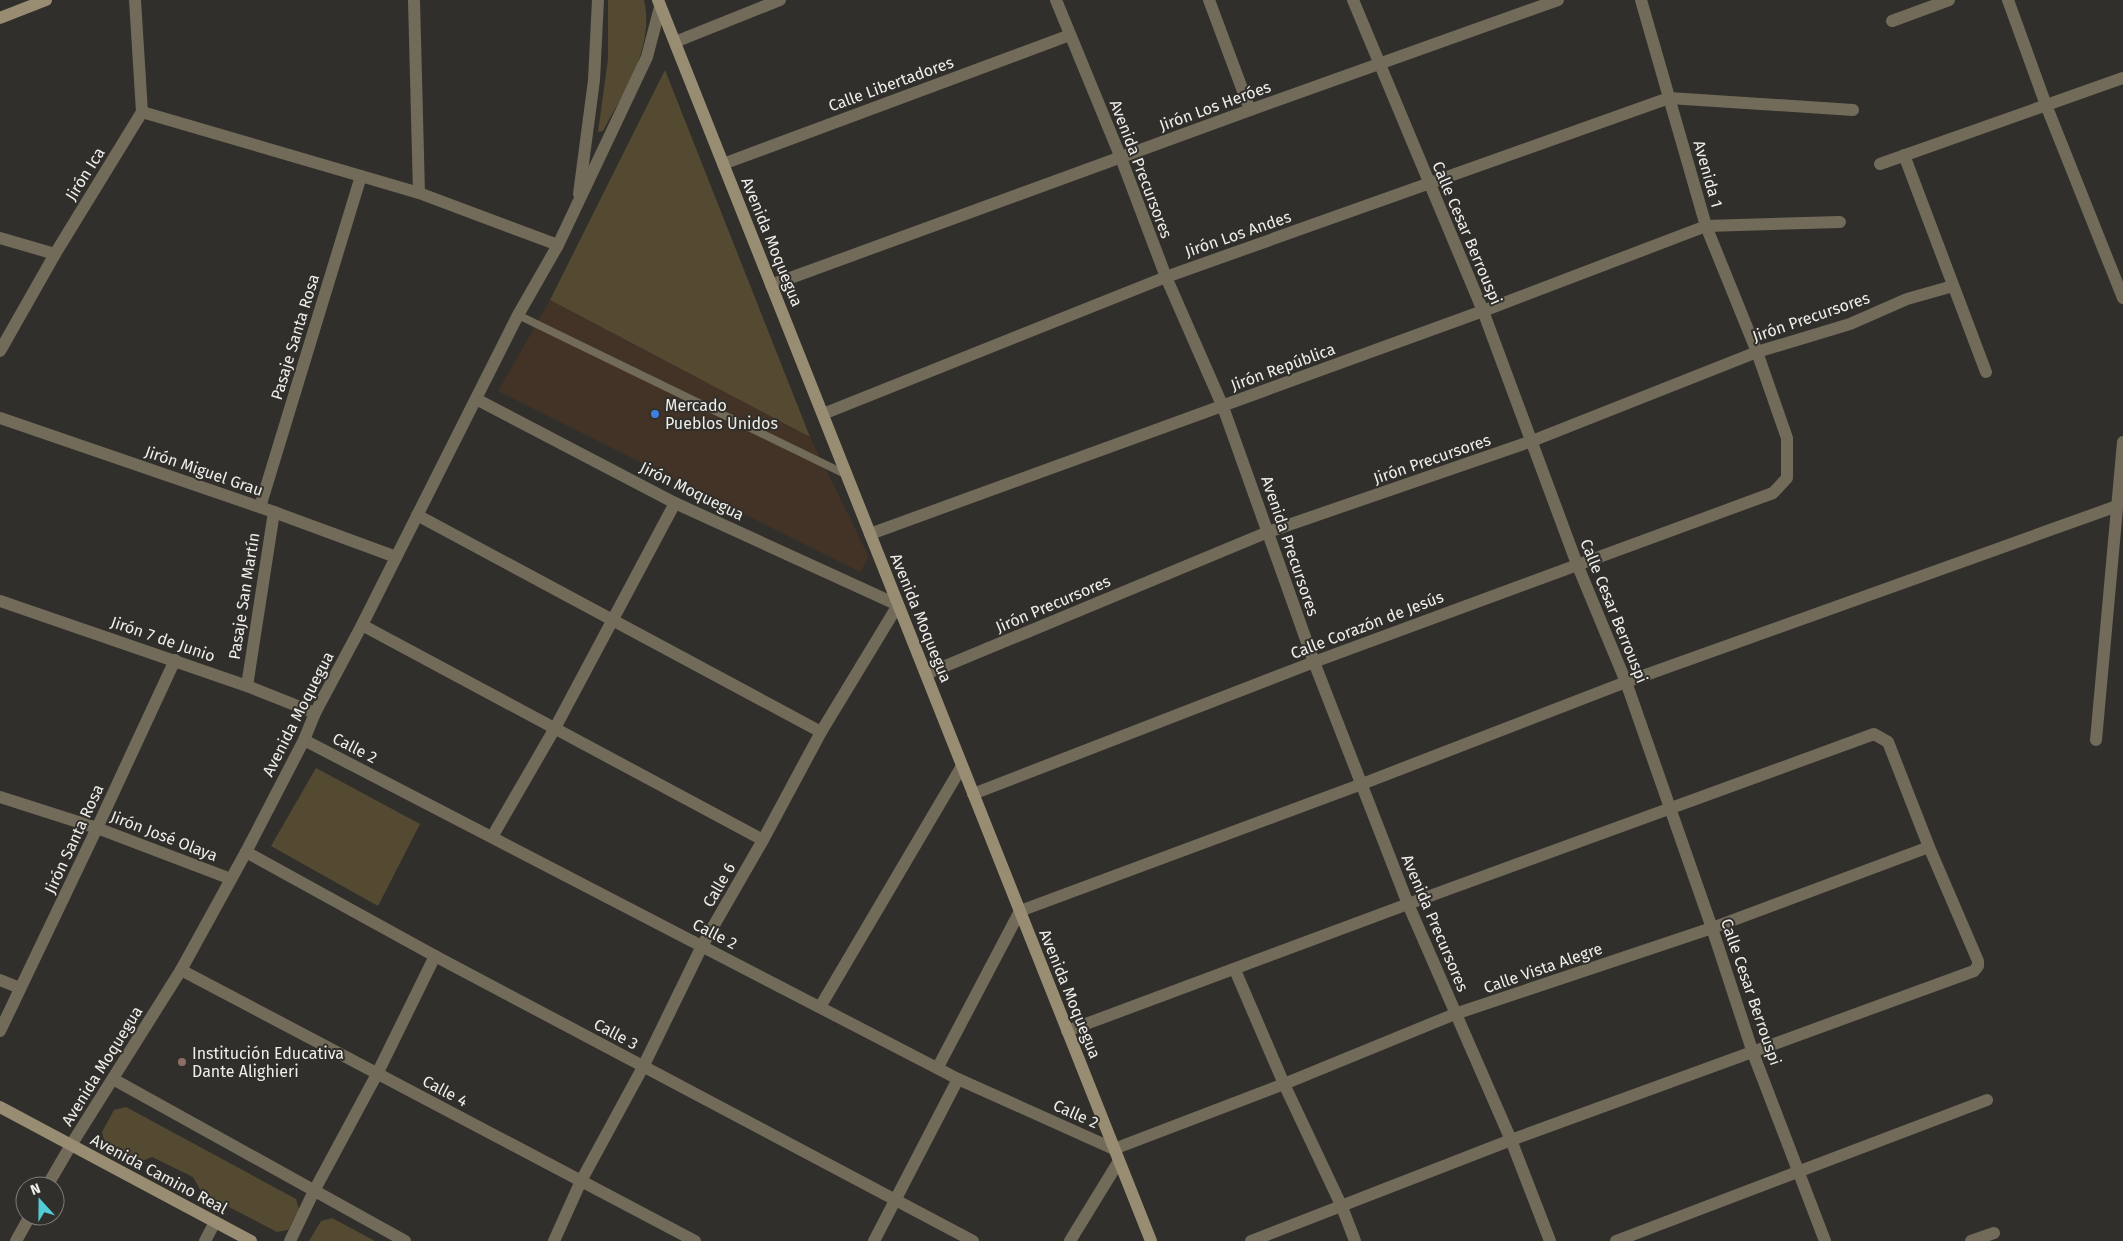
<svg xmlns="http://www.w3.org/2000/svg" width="2123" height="1241" font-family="'Fira Sans',sans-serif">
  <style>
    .commercial { fill: #423326 }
    .green { fill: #544a32 }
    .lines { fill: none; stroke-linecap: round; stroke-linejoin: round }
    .service { stroke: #726b5a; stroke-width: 8 }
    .minor { stroke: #726b5a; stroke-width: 12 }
    .tertiary { stroke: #726b5a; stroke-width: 12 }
    .secondary { stroke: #988d72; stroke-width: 12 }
    .shop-dot { fill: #3f7fe0; stroke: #312f2b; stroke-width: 2 }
    .education-dot { fill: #8d6e63; stroke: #312f2b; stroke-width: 2 }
    .labels { text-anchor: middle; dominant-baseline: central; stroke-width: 4; stroke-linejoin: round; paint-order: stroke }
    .street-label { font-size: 16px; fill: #efeeeb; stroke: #312f2b }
    .poi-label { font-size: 16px; fill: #efeeeb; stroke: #312f2b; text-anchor: start }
  </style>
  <rect width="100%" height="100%" fill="#312f2b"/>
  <polygon class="commercial" points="550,300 810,437 869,557 860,572 498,391"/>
  <g class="green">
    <path d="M608 0H644C655 48 624 91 603 131L598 132 608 59Z"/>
    <polygon points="665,70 810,437 550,300"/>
    <polygon points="316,768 420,824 378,906 271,846"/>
    <polygon points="126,1107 296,1199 299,1209 288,1230 277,1232 202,1193 193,1177 152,1157 142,1161 104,1141 102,1132 114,1110"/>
    <polygon points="332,1218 375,1241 309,1241 321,1221"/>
  </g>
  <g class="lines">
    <polyline class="service" points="518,315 847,475"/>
    <g class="minor">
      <polyline points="414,0 419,193"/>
      <polyline points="1056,0 1121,158 1166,277 1223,407 1314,662 1408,904 1511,1140 1550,1241"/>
      <polyline points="1209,0 1250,110"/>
      <polyline points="1353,0 1483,311 1577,564 1626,682 1712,928 1753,1053 1825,1241"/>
      <polyline points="2008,0 2046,105 2123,298"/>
      <polyline points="1892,21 1949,0"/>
      <polyline points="675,42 780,0"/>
      <polyline points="142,112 419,193 558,245"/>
      <polyline points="1904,155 1986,372"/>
      <polyline points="723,164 1070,35"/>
      <polyline points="1880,164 2123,78"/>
      <polyline points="0,238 55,254"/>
      <polyline points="771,285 1250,110 1558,0"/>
      <polyline points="0,351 55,254 142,112 135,0"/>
      <polyline points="476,399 675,503 898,605 821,732 763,840 702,946 643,1067 581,1181 554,1241"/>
      <polyline points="823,414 1166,277 1669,98 1853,110"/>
      <polyline points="0,418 274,512 396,557"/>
      <polyline points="260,507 361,176"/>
      <polyline points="417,515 821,732"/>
      <polyline points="870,534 1483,311 1706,226 1840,222"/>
      <polyline points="0,601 247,686 315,713"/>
      <polyline points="362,625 763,840"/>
      <polyline points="926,674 1268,532 1532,441 1757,352 1850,324 1907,299 1953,286"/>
      <polyline points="247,686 274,512"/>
      <polyline points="304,740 958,1079 1114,1149 1284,1084 1455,1014 1712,928 1929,847"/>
      <polyline points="2096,740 2123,442"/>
      <polyline points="0,797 97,828 231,879"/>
      <polyline points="492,837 555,728 675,503"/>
      <polyline points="246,852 435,956 973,1241"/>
      <polyline points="181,970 695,1241"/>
      <polyline points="1235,970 1284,1084 1342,1207 1355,1241"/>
      <polyline points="0,980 20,988"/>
      <polyline points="820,1007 962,766"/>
      <polyline points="0,1031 97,828 175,660"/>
      <polyline points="1067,1031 1408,904 1874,734 1888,742 1929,847 1978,961 1978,966 1974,971 1511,1140 1251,1241"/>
      <polyline points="938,1067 1020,911 1362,784 1626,682 2117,506"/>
      <polyline points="47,1186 71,1145"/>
      <polyline points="16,1241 30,1216"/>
      <polyline points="205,1241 215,1222"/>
      <polyline points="290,1241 314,1191 377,1074 435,956"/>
      <polyline points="874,1241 958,1079"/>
      <polyline points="1070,1241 1119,1161"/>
      <polyline points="1616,1241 1987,1100"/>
      <polyline points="1971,1241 1994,1233"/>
    </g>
    <g class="tertiary">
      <polyline points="579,194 594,80 598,0"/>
      <polyline points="973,794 1314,662 1773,493 1787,478 1787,438 1757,352 1706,226 1641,0"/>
      <polyline points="113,1079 405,1241"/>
      <polyline points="71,1145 181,970 246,852 304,740 315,713 362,625 518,315 558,245 647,57 660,7"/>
    </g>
    <g class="secondary">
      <polyline points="658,0 1151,1241"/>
      <polyline points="0,18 46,0"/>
      <polyline points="0,1107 251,1241"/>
    </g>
  </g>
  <circle class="shop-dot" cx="655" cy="414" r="5"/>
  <circle class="education-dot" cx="182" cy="1062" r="5"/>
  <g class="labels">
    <g class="street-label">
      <text transform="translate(891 84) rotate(-20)">Calle Libertadores</text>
      <text transform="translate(1215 106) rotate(-20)">Jirón Los Heróes</text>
      <text transform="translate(1141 169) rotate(69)">Avenida Precursores</text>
      <text transform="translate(85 174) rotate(-58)">Jirón Ica</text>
      <text transform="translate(1708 174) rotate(74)">Avenida 1</text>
      <text transform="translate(1467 233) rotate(67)">Calle Cesar Berrouspi</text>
      <text transform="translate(1238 234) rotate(-19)">Jirón Los Andes</text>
      <text transform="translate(772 242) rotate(68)">Avenida Moquegua</text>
      <text transform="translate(1811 317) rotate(-19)">Jirón Precursores</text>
      <text transform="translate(295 337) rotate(-73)">Pasaje Santa Rosa</text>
      <text transform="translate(1283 367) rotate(-20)">Jirón República</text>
      <text transform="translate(1432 459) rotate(-19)">Jirón Precursores</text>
      <text transform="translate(204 471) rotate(19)">Jirón Miguel Grau</text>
      <text transform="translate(692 491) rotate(26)">Jirón Moquegua</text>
      <text transform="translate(1290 546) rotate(71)">Avenida Precursores</text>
      <text transform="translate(244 596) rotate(-81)">Pasaje San Martín</text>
      <text transform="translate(1053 604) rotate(-23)">Jirón Precursores</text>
      <text transform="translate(1614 611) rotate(68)">Calle Cesar Berrouspi</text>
      <text transform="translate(921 618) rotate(68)">Avenida Moquegua</text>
      <text transform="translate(1367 625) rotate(-21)">Calle Corazón de Jesús</text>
      <text transform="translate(163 639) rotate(19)">Jirón 7 de Junio</text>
      <text transform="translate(298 714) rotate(-63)">Avenida Moquegua</text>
      <text transform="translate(355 748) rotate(27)">Calle 2</text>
      <text transform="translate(164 836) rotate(21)">Jirón José Olaya</text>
      <text transform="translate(74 839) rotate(-65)">Jirón Santa Rosa</text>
      <text transform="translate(719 885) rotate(-60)">Calle 6</text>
      <text transform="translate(1435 923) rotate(67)">Avenida Precursores</text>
      <text transform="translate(715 934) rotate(27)">Calle 2</text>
      <text transform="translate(1543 968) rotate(-19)">Calle Vista Alegre</text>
      <text transform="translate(1751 992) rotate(71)">Calle Cesar Berrouspi</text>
      <text transform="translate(1070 994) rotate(68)">Avenida Moquegua</text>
      <text transform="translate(616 1034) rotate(28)">Calle 3</text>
      <text transform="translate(102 1066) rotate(-58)">Avenida Moquegua</text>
      <text transform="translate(445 1091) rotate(28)">Calle 4</text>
      <text transform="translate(1076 1114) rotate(24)">Calle 2</text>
      <text transform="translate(159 1174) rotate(28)">Avenida Camino Real</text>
    </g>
    <g class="poi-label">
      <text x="665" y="405">Mercado<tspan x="665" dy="18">Pueblos Unidos</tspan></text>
      <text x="192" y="1053">Institución Educativa<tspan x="192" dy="18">Dante Alighieri</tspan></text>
    </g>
  </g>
  <g transform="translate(40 1201) rotate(339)"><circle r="24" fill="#312f2b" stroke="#7d7b78"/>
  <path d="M0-4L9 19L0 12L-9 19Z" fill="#52ccd6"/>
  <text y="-8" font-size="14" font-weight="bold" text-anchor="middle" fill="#efeeeb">N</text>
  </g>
</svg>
